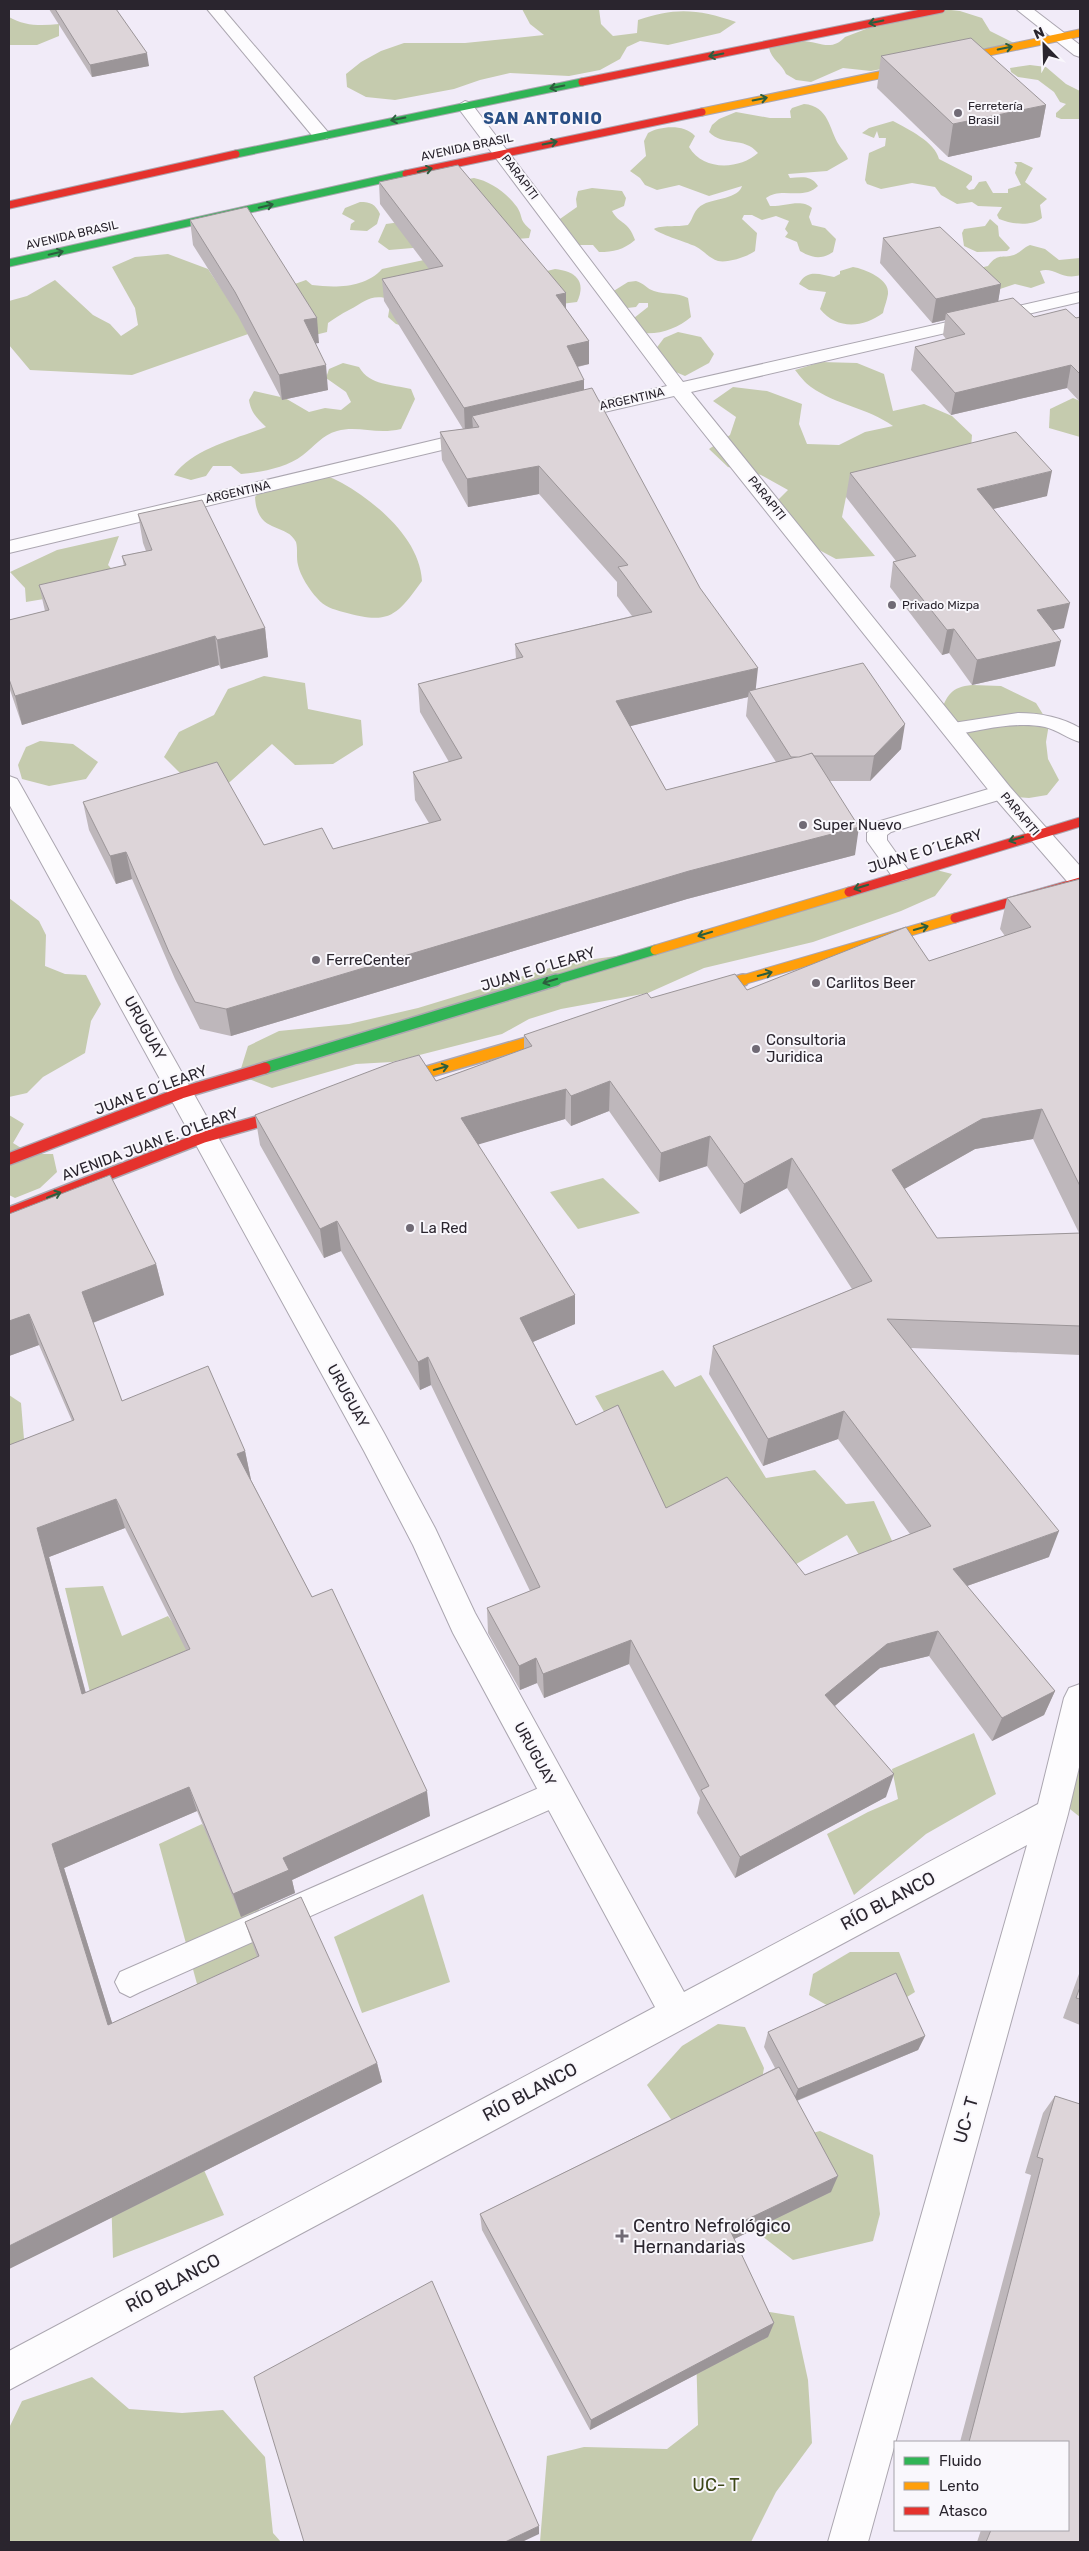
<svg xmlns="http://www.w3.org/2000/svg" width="1089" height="2551" font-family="Rubik,sans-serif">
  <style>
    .forest { fill: #c5cbae }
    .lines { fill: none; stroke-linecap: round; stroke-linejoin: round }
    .lane-casing { stroke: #aba6b0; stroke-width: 2 }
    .street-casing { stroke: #aba6b0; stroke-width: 2 }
    .fast-far2-casing { stroke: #aba6b0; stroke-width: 9 }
    .fast-far1-casing { stroke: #aba6b0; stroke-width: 11 }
    .fast-casing { stroke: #aba6b0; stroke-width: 14 }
    .slow-far2-casing { stroke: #aba6b0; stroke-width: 9 }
    .slow-far1-casing { stroke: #aba6b0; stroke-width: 11 }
    .slow-casing { stroke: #aba6b0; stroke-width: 14 }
    .jam-far2-casing { stroke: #aba6b0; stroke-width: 9 }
    .jam-far1-casing { stroke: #aba6b0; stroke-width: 11 }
    .jam-casing { stroke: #aba6b0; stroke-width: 14 }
    .lane { fill: #fdfcfe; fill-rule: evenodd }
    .street { fill: #fdfcfe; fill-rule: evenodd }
    .fast-far2 { stroke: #30b455; stroke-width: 7 }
    .fast-far1 { stroke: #30b455; stroke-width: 9 }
    .fast { stroke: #30b455; stroke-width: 11 }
    .slow-far2 { stroke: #ff9f0a; stroke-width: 7 }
    .slow-far1 { stroke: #ff9f0a; stroke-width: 9 }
    .slow { stroke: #ff9f0a; stroke-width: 11 }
    .jam-far2 { stroke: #e5322d; stroke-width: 7 }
    .jam-far1 { stroke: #e5322d; stroke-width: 9 }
    .jam { stroke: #e5322d; stroke-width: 11 }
    .wall { fill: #beb7bb; fill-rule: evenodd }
    .shaded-wall { fill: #9b9598 }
    .building { fill: #ddd5d9; stroke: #9b9598; fill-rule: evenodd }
    .oneway { stroke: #2c5e3e }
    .poi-dot { fill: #706a75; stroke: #f9f7fc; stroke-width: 2 }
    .labels { text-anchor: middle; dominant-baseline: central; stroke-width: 4; stroke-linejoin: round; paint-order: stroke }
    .far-poi-label { font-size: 12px; fill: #2a252e; stroke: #f9f7fc; text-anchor: start }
    .far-street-label { font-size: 12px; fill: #2a252e; stroke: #f9f7fc }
    .poi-label { font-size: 15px; fill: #2a252e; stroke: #f9f7fc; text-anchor: start }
    .street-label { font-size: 15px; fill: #2a252e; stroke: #f9f7fc }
    .far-district-label { font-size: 16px; font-weight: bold; letter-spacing: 1px; fill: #294f85; stroke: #f9f7fc }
    .near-street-label { font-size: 18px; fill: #2a252e; stroke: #f9f7fc }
    .near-poi-label { font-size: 18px; fill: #2a252e; stroke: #f9f7fc; text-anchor: start }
    .near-park-label { font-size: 18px; fill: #3e4818; stroke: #f9f7fc }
  </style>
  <rect width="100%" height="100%" fill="#f1ebf8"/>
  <g class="forest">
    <path d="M522 9H599L601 24 613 36 637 33 638 20C675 7 699 9 736 22L720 33 668 45 640 41 627 47 620 59 600 70 569 76 510 73 480 80 454 89 395 100 366 97 347 87 346 74 361 62 381 51 404 43H465L544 35 530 24Z"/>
    <path d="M942 9 960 11 982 18 990 31 1014 43 871 71 843 68 811 82 796 80 786 74C782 64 771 59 769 48 779 46 790 41 800 41 817 40 831 53 845 37L887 21Z"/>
    <path d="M9 17C24 26 41 26 59 24V36L37 45H9Z"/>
    <polygon points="1030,65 1046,67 1066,84 1080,91 1080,119 1061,119 1056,117 1056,113 1066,104 1060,102 1054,92 1038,80 1018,77 1011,72 1010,68"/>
    <path d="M804 104C829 106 829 129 839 145 842 150 846 153 848 159L827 171 788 174 790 178C801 177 812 175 818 186 803 201 781 186 766 198L770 206C783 207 802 198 812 208L809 217 812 225 825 228 836 239 833 252C821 260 812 258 800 251L797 242 785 237 788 233 785 229 789 221 776 216 762 220 752 215H744L742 219 757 233 755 251C747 257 728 263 718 261 708 258 702 248 692 245 683 241 659 234 654 229 660 225 678 227 688 225 694 218 693 209 704 204 714 199 739 198 742 186L709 196 679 185 657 190 645 185 640 178 630 171 646 156 644 141 648 133C661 126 684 124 695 136L689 147C703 171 739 170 758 153 744 136 723 147 709 132L712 125 719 119 736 112 770 118H791L790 111 792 108Z"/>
    <path d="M893 121C908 129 935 142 939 159L972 176V180L966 187 969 190 974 189 979 182 986 181 993 193H1008V189L1021 185 1015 173 1017 165 1014 162H1021L1033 168 1025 182 1047 199 1040 205 1042 218C1030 227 1012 224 999 219L997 215 1002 207 978 206 972 202 957 204 941 195 935 187 912 183 881 189 867 184 865 180 869 153 885 146 886 138H879L877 131 874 138 862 133 869 128Z"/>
    <path d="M474 178C490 181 507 193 517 207 524 218 518 219 531 230L529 238 389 250 378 242 386 224 415 220 458 181Z"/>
    <path d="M592 188 622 191 626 198 624 206 612 211C620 225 628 220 635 240 623 250 614 252 599 252L593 245H578L557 221 577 207 576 199 578 191Z"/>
    <path d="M360 202C371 202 375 204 380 214L377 224 367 231 350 230 351 224 355 221 342 214 345 208Z"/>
    <polygon points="990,219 998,226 999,236 1010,248 1007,251 977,252 964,246 962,233 964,229 985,226"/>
    <path d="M1030 245 1045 249 1059 260 1080 258V275C1062 281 1054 266 1040 271L1045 283 1031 288 1015 284 1000 289 975 269 988 266C999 251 1004 260 1016 254 1021 252 1024 247 1030 245Z"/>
    <path d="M475 249 411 328 396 324 388 317 391 299C369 294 367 301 349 310 341 314 335 318 328 323L327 332 311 336 292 285 306 280 312 285C336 288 365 288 382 269Z"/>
    <polygon points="168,254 208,269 251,333 132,375 30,370 9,345 9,301 27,296 55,280 93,315 110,324 121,336 138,325 135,308 112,267 135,257"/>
    <path d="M853 267C865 269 890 279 888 294 887 301 884 307 883 313 863 328 837 330 820 309L826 292 809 290 799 284C807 268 821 275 834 277L840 274V271Z"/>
    <path d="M555 269C575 271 587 281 577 302L561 304 545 279 547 271Z"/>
    <path d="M636 281C644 283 647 289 654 291 666 295 677 292 688 298L691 317C678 328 660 335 642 333L634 318 648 307V303H639L636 307 627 308 612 292 628 282Z"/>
    <polygon points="678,332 701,337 714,354 709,363 685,376 671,370 652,354 664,338"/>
    <path d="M821 362 857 363 884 374 893 411 924 404 952 416 972 435 971 448 853 486 846 497 842 517 875 556 836 559 808 544 797 523 770 508 788 490 761 475 728 467 709 449 730 435 736 417 713 401 733 387 767 391 802 404 799 424 807 444 839 445 865 432 893 426C868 408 836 405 811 387 805 383 800 376 795 370Z"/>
    <path d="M343 363 359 367C370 386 392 384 411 389L415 399 401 429C376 435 358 425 337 431 322 435 315 446 303 455 286 468 262 472 241 474L231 466H213L206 476 191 480 174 475C194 448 236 439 266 427 257 418 251 413 249 400L254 391 285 398 309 412 325 408 341 410 351 402 346 392 326 378 329 369Z"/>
    <polygon points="1073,398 1080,401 1080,437 1049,428 1050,409"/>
    <path d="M309 471C320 474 332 477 342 483 376 502 420 539 422 581 396 617 389 625 343 612 333 609 324 607 317 598 310 591 300 575 298 565 296 558 298 549 296 542 286 522 257 535 255 497 269 480 288 473 309 471Z"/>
    <polygon points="119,536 108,565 127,585 26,602 25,588 10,572 57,550"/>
    <polygon points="264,676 305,683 308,709 361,720 363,745 333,764 295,765 272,744 221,790 184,777 164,757 179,732 214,715 228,689"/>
    <path d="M972 685 1001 686 1036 703 1049 724 1046 742 1048 759 1059 780 1047 795 1029 798 1005 796 940 714C947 695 951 687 972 685Z"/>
    <polygon points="40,741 73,744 98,762 86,779 49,786 22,779 18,765 26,747"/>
    <polygon points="925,867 952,874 935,896 901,911 813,942 704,968 648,993 561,1009 529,1019 502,1034 392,1062 356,1064 272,1088 239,1075 248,1046 279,1031 349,1024 418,1008 566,963 645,952"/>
    <polygon points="9,898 39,921 46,935 45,966 65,974 86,975 101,1004 91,1021 85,1053 43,1077 27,1093 9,1097"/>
    <polygon points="9,1115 24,1124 13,1143 31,1154 53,1154 57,1172 40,1188 15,1198 9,1195"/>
    <polygon points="603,1178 640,1213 578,1229 550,1192"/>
    <polygon points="663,1370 675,1387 701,1375 766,1478 815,1470 846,1504 874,1501 898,1554 864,1563 847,1535 791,1567 665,1518 595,1396"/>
    <polygon points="9,1395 21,1403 25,1451 9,1457"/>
    <polygon points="103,1586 122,1636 168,1616 202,1664 94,1709 65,1588"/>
    <polygon points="1080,1723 1080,1817 1056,1798 1069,1746"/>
    <polygon points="974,1733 996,1794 926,1834 854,1895 827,1834 868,1812 898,1799 892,1769"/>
    <polygon points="202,1824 291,1957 200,1995 159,1844"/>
    <polygon points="423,1894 450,1982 362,2013 334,1937"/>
    <polygon points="850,1952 899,1952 915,1992 878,2015 851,2019 809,1995 813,1974"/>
    <polygon points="718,2024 745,2027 764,2068 752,2134 680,2132 647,2085 682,2046"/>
    <polygon points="820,2131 873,2155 880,2214 873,2241 793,2260 745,2223 768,2145"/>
    <polygon points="188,2134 224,2215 113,2258 110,2161"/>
    <polygon points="740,2307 794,2316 808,2380 812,2443 776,2492 751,2542 540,2542 547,2456 584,2447 667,2449 698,2425 696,2348"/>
    <polygon points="92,2377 129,2409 182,2413 223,2410 265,2457 273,2533 281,2542 9,2542 9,2428 22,2401"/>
  </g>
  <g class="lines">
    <defs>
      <g id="lane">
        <path d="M1018 713C1040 713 1061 717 1080 728V742C1068 739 1058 730 1045 727 1015 721 983 730 953 735L946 733 943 729 946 725 953 723Z"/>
        <polygon points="1002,785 1009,787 1012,792 1009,797 891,832 887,835 887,840 911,874 908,879 901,881 894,879 867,841 867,833 877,822"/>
        <polygon points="557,1780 567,1784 571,1793 567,1802 140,1992 130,1997 120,1992 115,1982 120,1972"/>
      </g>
      <g id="street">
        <polygon points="207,9 223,9 327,131 329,135 327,139 315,139"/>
        <polygon points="1016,9 1033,9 1080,45 1080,57 1074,55"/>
        <polygon points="465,101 471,103 683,382 1080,292 1080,302 691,392 1010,787 1080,866 1080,889 1072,887 994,797 674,396 565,421 558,419 555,415 558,411 667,386 459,109 457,106"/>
        <polygon points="477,430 484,432 487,436 484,440 9,553 9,541"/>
        <polygon points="9,776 17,779 20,784 384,1433 435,1528 475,1613 684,1992 1038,1804 1064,1698 1069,1688 1080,1684 1080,1763 1068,1814 868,2542 828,2542 1027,1845 9,2390 9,2351 655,2007 453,1633 413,1545 364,1451 9,804"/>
      </g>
      <g id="fast-far2">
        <polyline points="236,154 582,82"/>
        <polyline points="9,263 406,174"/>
      </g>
      <polyline id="fast-far1" points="552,981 655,950"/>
      <polyline id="fast" points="265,1068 556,980"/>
      <polyline id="slow-far2" points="702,112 1080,33"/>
      <g id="slow-far1">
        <polyline points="655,950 849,892"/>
        <polyline points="739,981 955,918"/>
      </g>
      <g id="slow">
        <polyline points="705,991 743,980"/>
        <polyline points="393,1082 561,1033"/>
      </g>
      <g id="jam-far2">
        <polyline points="582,82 941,9"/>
        <polyline points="406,174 702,112"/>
        <polyline points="9,205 236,154"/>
      </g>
      <g id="jam-far1">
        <polyline points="849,892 1080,822"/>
        <polyline points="955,918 1080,882"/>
      </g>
      <g id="jam">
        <polyline points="9,1159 181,1093 265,1068"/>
        <polyline points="9,1213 204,1137 292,1112"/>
      </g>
    </defs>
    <use href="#lane" class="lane-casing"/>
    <use href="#street" class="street-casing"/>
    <use href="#fast-far2" class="fast-far2-casing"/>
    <use href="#fast-far1" class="fast-far1-casing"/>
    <use href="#fast" class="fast-casing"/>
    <use href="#slow-far2" class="slow-far2-casing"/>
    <use href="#slow-far1" class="slow-far1-casing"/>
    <use href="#slow" class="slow-casing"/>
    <use href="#jam-far2" class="jam-far2-casing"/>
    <use href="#jam-far1" class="jam-far1-casing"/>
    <use href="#jam" class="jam-casing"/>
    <use href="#lane" class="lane"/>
    <use href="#street" class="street"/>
    <use href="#fast-far2" class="fast-far2"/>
    <use href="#fast-far1" class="fast-far1"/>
    <use href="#fast" class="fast"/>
    <use href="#slow-far2" class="slow-far2"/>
    <use href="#slow-far1" class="slow-far1"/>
    <use href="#slow" class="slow"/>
    <use href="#jam-far2" class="jam-far2"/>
    <use href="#jam-far1" class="jam-far1"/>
    <use href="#jam" class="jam"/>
  </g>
  <g class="wall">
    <polygon points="49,9 116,9 149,66 92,77"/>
    <polygon points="881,56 1046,105 1040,137 948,157 877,88"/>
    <path d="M379 182 566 293V309L589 341V364L578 367 584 390 700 588 756 690 901 749 870 781H830L855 855 687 899 231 1036 200 1029 175 979 132 879 116 884 89 830 83 802 264 845 333 849 429 823 415 800 413 772 449 762 420 712 418 684 516 659 515 644 632 616 617 596V582L539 494 468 507 442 460 440 432 463 429 384 301 382 279 429 269 380 204ZM748 697 746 716 776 762 666 790 630 726Z"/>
    <polygon points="190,220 319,343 315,343 328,390 282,400 238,316 193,245"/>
    <polygon points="883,238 1001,284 998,301 1034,317 1076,318 1080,317 1080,402 1067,388 951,415 911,370 915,347 946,339 943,335 945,320 932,323 880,263"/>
    <polygon points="850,473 1047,496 993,509 1064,628 1053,630 1055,666 972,685 949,653 942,655 890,587 893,562 896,561 846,497"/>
    <polygon points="138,514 265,628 268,657 221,669 219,665 22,725 9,687 9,620 45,611 39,585 124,566 122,556 146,551 143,543"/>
    <path d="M1080 879V1355L911 1348 1049 1557 967 1586 1055 1691 1044 1715 992 1741 929 1656 880 1668 835 1706 886 1797 735 1878 697 1813 700 1798 629 1664 544 1698 537 1683 520 1690 488 1633 487 1608 530 1591 431 1385 420 1390 341 1251 324 1258 260 1145 255 1115 436 1081 524 1049V1035L651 998 747 990 929 961 1005 936 1000 929 1007 898ZM609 1111 659 1182 707 1166 740 1214 787 1188 852 1289 713 1346 709 1374 763 1466 838 1439 910 1534 805 1575 666 1508 576 1425 533 1342 575 1324 478 1144 565 1119 571 1126ZM1033 1139 1079 1233 937 1238 904 1189 975 1149Z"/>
    <path d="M9 1214 156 1264 164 1295 93 1323 122 1401 245 1451 251 1480 312 1597 430 1816 292 1880 295 1893 241 1917 197 1811 64 1868 112 2023 257 1957 245 1922 377 2063 382 2082 9 2269V1445L72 1421 39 1345 9 1356ZM125 1528 186 1650 86 1693 49 1557Z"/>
    <polygon points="1080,1971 1080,2025 1063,2018"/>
    <polygon points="768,2032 925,2036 918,2050 797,2101 831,2192 734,2239 774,2323 768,2337 590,2430 482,2230 480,2214 775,2068 764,2047"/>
    <polygon points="1055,2096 1080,2542 977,2542 981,2530 980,2530 1068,2530 1068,2442 960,2442 1031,2175 1025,2173 1043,2113"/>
  </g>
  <g class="shaded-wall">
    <polygon points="147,53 149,66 92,77 90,65"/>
    <polygon points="1046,105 1040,137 948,157 953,124"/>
    <polygon points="1001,284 997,309 946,313 945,320 932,323 936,299"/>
    <polygon points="566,293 566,316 556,295"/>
    <polygon points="317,318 319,343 306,345 304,320"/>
    <polygon points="589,341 589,364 566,369 567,346"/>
    <polygon points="326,365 328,390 282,400 279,375"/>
    <polygon points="1071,365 1067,388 951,415 955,393"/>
    <polygon points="584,380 584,403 472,416 473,429 465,431 464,408"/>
    <polygon points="539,466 539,494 468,507 467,479"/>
    <polygon points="1052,471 1047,496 972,514 977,489"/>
    <polygon points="1070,603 1064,628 1032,635 1037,610"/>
    <polygon points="265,628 268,657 221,669 217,640"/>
    <polygon points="954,629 949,653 942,655 947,630"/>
    <polygon points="215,636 219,665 22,725 15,696"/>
    <polygon points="1061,641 1055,666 972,685 977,660"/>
    <polygon points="758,668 755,696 749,691 748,697 615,730 616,701"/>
    <polygon points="905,724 901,749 870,781 874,756"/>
    <polygon points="859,827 855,855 687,899 231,1036 226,1009 689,871"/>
    <polygon points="126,852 132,879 116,884 110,856"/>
    <polygon points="610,1081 609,1111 571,1126 571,1096"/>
    <polygon points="566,1089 565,1119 463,1149 461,1118"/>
    <polygon points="1042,1109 1033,1139 975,1149 885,1200 892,1170 982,1119"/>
    <polygon points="710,1136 707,1166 659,1182 661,1153"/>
    <polygon points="792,1158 787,1188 740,1214 744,1184"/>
    <polygon points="337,1221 341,1251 324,1258 320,1229"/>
    <polygon points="156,1264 164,1295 92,1323 82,1292"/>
    <polygon points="575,1295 575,1324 521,1347 520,1318"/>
    <polygon points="29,1314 39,1345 9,1356 9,1321"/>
    <polygon points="428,1357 431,1385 420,1390 418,1362"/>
    <polygon points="844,1411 838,1439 763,1466 768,1439"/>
    <polygon points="245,1451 251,1480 243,1483 237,1454"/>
    <polygon points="116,1499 125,1528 49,1557 93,1720 82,1694 37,1528"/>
    <polygon points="1059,1531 1049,1557 944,1594 953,1569"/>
    <polygon points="938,1631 929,1656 880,1668 819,1719 825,1695 887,1644"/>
    <polygon points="631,1640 629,1664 544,1698 543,1674"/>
    <polygon points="536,1658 537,1683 520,1690 519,1666"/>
    <polygon points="1055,1691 1044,1715 992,1741 1002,1718"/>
    <polygon points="894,1774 886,1797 735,1878 740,1857"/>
    <polygon points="189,1787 197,1811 64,1868 119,2045 108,2025 52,1844"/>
    <polygon points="427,1791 430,1816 292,1880 295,1893 241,1917 233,1894 283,1858"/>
    <polygon points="925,2036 918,2050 793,2102 798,2089"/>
    <polygon points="377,2063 382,2082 9,2269 9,2246"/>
    <polygon points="838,2176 831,2192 724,2244 729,2228"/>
    <polygon points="774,2323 768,2337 590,2430 591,2420"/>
    <polygon points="539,2526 539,2534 522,2542 505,2542"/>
  </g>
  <g class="building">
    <polygon points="55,9 116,9 147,53 90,65"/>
    <polygon points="971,38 1046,105 953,124 881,56"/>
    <polygon points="458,165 566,293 556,295 589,341 567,346 584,380 464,408 382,279 443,266 379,182"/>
    <polygon points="247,207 317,318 304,320 326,365 279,375 235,292 190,220"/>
    <polygon points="940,227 1001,284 936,299 883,238"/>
    <polygon points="1013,298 1034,317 1066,309 1076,318 1080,317 1080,374 1071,365 955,393 915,347 965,334 946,313"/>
    <polygon points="592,388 700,588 758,668 616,701 666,790 812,753 859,827 689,871 226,1009 195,1002 169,952 126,852 110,856 83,802 217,762 264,845 322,828 333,849 441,820 413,772 462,758 418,684 523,657 515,644 652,612 618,567 628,565 539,466 467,479 440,432 479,427 472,416"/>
    <polygon points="1016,432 1052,471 977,489 1070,603 1037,610 1061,641 977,660 954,629 947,630 893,562 916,556 850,473"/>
    <polygon points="202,500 265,628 217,640 215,636 15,696 9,679 9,620 49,610 39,585 126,565 122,556 152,550 138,514"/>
    <polygon points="863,663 905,724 874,756 814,756 812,753 799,757 791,757 749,691"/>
    <path d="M1080 879V1186L1042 1109 982 1119 892 1170 937 1238 1080 1233V1326L887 1319 1059 1531 953 1569 1055 1691 1002 1718 938 1631 887 1644 825 1695 894 1774 740 1857 701 1790 709 1786 631 1640 543 1674 536 1658 519 1666 487 1608 540 1587 428 1357 418 1362 337 1221 320 1229 255 1115 394 1062 419 1055 436 1081 532 1046 524 1035 647 993 651 998 735 974 747 990 906 927 929 961 1031 927 1007 898ZM610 1081 661 1153 710 1136 744 1184 792 1158 872 1281 713 1346 768 1439 844 1411 931 1526 805 1575 727 1477 666 1508 618 1405 576 1425 520 1318 575 1295 461 1118 566 1089 571 1096Z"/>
    <path d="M110 1175 156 1264 82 1292 122 1401 208 1366 245 1451 237 1454 312 1597 332 1589 427 1791 283 1858 289 1870 233 1894 189 1787 52 1844 108 2025 259 1956 245 1922 301 1897 377 2063 9 2246V1445L74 1420 29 1314 9 1321V1214ZM116 1499 190 1649 82 1694 37 1528Z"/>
    <polygon points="896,1973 925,2036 798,2089 768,2032"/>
    <polygon points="1080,1987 1080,1999 1076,1998"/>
    <polygon points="779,2067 838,2176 729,2228 774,2323 591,2420 480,2214"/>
    <polygon points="1055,2096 1080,2104 1080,2542 986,2542 991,2530 1068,2530 1068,2442 969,2442 1043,2159 1037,2157"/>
    <polygon points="432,2281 539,2526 505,2542 304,2542 254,2377"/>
  </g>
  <defs><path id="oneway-shaft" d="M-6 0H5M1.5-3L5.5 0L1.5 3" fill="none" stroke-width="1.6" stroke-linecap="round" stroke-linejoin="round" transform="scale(1.25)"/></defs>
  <g class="oneway">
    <use href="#oneway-shaft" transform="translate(876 22) rotate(168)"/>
    <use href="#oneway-shaft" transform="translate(1005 48) rotate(-12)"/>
    <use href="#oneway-shaft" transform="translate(716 55) rotate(168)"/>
    <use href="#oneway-shaft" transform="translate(557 87) rotate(168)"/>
    <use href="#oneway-shaft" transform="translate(760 99) rotate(-12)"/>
    <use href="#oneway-shaft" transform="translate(398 119) rotate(169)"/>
    <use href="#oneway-shaft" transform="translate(550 143) rotate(-12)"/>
    <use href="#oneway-shaft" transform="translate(425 170) rotate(-13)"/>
    <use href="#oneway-shaft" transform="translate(266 206) rotate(-13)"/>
    <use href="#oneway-shaft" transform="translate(56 253) rotate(-13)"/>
    <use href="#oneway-shaft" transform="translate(1016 839) rotate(163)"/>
    <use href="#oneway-shaft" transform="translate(861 887) rotate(163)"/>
    <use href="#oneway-shaft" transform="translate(921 928) rotate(-16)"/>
    <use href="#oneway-shaft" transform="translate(705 934) rotate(163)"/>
    <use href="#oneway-shaft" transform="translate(765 974) rotate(-16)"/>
    <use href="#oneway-shaft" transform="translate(550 981) rotate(163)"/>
    <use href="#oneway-shaft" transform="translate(441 1068) rotate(-16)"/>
    <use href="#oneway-shaft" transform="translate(54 1195) rotate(-21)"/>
  </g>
  <g class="poi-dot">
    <circle cx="958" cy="113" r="5"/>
    <circle cx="892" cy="605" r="5"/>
    <circle cx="803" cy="825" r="5"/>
    <circle cx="316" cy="960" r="5"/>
    <circle cx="816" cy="983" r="5"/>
    <circle cx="756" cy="1049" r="5"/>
    <circle cx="410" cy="1228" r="5"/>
    <path d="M619.5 2228.5h5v5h5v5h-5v5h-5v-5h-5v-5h5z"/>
  </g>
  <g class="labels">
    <g class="far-poi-label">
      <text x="968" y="106">Ferretería<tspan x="968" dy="14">Brasil</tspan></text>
      <text x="902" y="605">Privado Mizpa</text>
    </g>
    <g class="far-street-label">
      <text transform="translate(467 147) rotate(-12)">AVENIDA BRASIL</text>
      <text transform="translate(520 177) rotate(53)">PARAPITI</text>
      <text transform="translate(72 235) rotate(-13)">AVENIDA BRASIL</text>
      <text transform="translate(632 399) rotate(-13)">ARGENTINA</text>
      <text transform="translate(238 492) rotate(-13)">ARGENTINA</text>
      <text transform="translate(767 498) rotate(51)">PARAPITI</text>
      <text transform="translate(1020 814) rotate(50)">PARAPITI</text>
    </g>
    <g class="poi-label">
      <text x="813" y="825">Super Nuevo</text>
      <text x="326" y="960">FerreCenter</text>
      <text x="826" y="983">Carlitos Beer</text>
      <text x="766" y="1040">Consultoria<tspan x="766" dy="17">Juridica</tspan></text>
      <text x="420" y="1228">La Red</text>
    </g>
    <g class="street-label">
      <text transform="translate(925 851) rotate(-17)">JUAN E O´LEARY</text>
      <text transform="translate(538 969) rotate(-17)">JUAN E O´LEARY</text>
      <text transform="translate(145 1028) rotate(61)">URUGUAY</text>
      <text transform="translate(151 1090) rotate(-20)">JUAN E O´LEARY</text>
      <text transform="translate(150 1144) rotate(-20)">AVENIDA JUAN E. O'LEARY</text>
      <text transform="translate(348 1396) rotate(61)">URUGUAY</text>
      <text transform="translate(535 1754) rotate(61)">URUGUAY</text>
    </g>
    <g class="far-district-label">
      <text x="543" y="118">SAN ANTONIO</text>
    </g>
    <g class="near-street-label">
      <text transform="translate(888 1901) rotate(-28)">RÍO BLANCO</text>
      <text transform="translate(530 2092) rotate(-28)">RÍO BLANCO</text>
      <text transform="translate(966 2120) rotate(-74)">UC- T</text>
      <text transform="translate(173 2283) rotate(-28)">RÍO BLANCO</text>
    </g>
    <g class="near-poi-label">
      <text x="633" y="2226">Centro Nefrológico<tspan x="633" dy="21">Hernandarias</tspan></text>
    </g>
    <g class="near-park-label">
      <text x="716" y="2485">UC- T</text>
    </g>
  </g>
  <rect width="1089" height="2551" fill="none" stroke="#2a252e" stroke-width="20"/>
  <rect x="894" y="2441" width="175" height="90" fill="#f9f7fc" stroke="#a6a3aa"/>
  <rect x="904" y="2457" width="25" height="8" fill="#30b455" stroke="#a6a3aa"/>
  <text x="939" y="2466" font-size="15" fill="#2a252e">Fluido</text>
  <rect x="904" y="2482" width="25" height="8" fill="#ff9f0a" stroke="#a6a3aa"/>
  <text x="939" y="2491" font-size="15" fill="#2a252e">Lento</text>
  <rect x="904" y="2507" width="25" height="8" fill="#e5322d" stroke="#a6a3aa"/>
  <text x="939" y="2516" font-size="15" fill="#2a252e">Atasco</text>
  <g transform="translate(1044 45) rotate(337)" stroke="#f9f7fc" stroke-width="4" paint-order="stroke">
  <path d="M0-4L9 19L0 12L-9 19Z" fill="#2a252e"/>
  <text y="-8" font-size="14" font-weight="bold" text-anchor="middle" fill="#2a252e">N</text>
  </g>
</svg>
